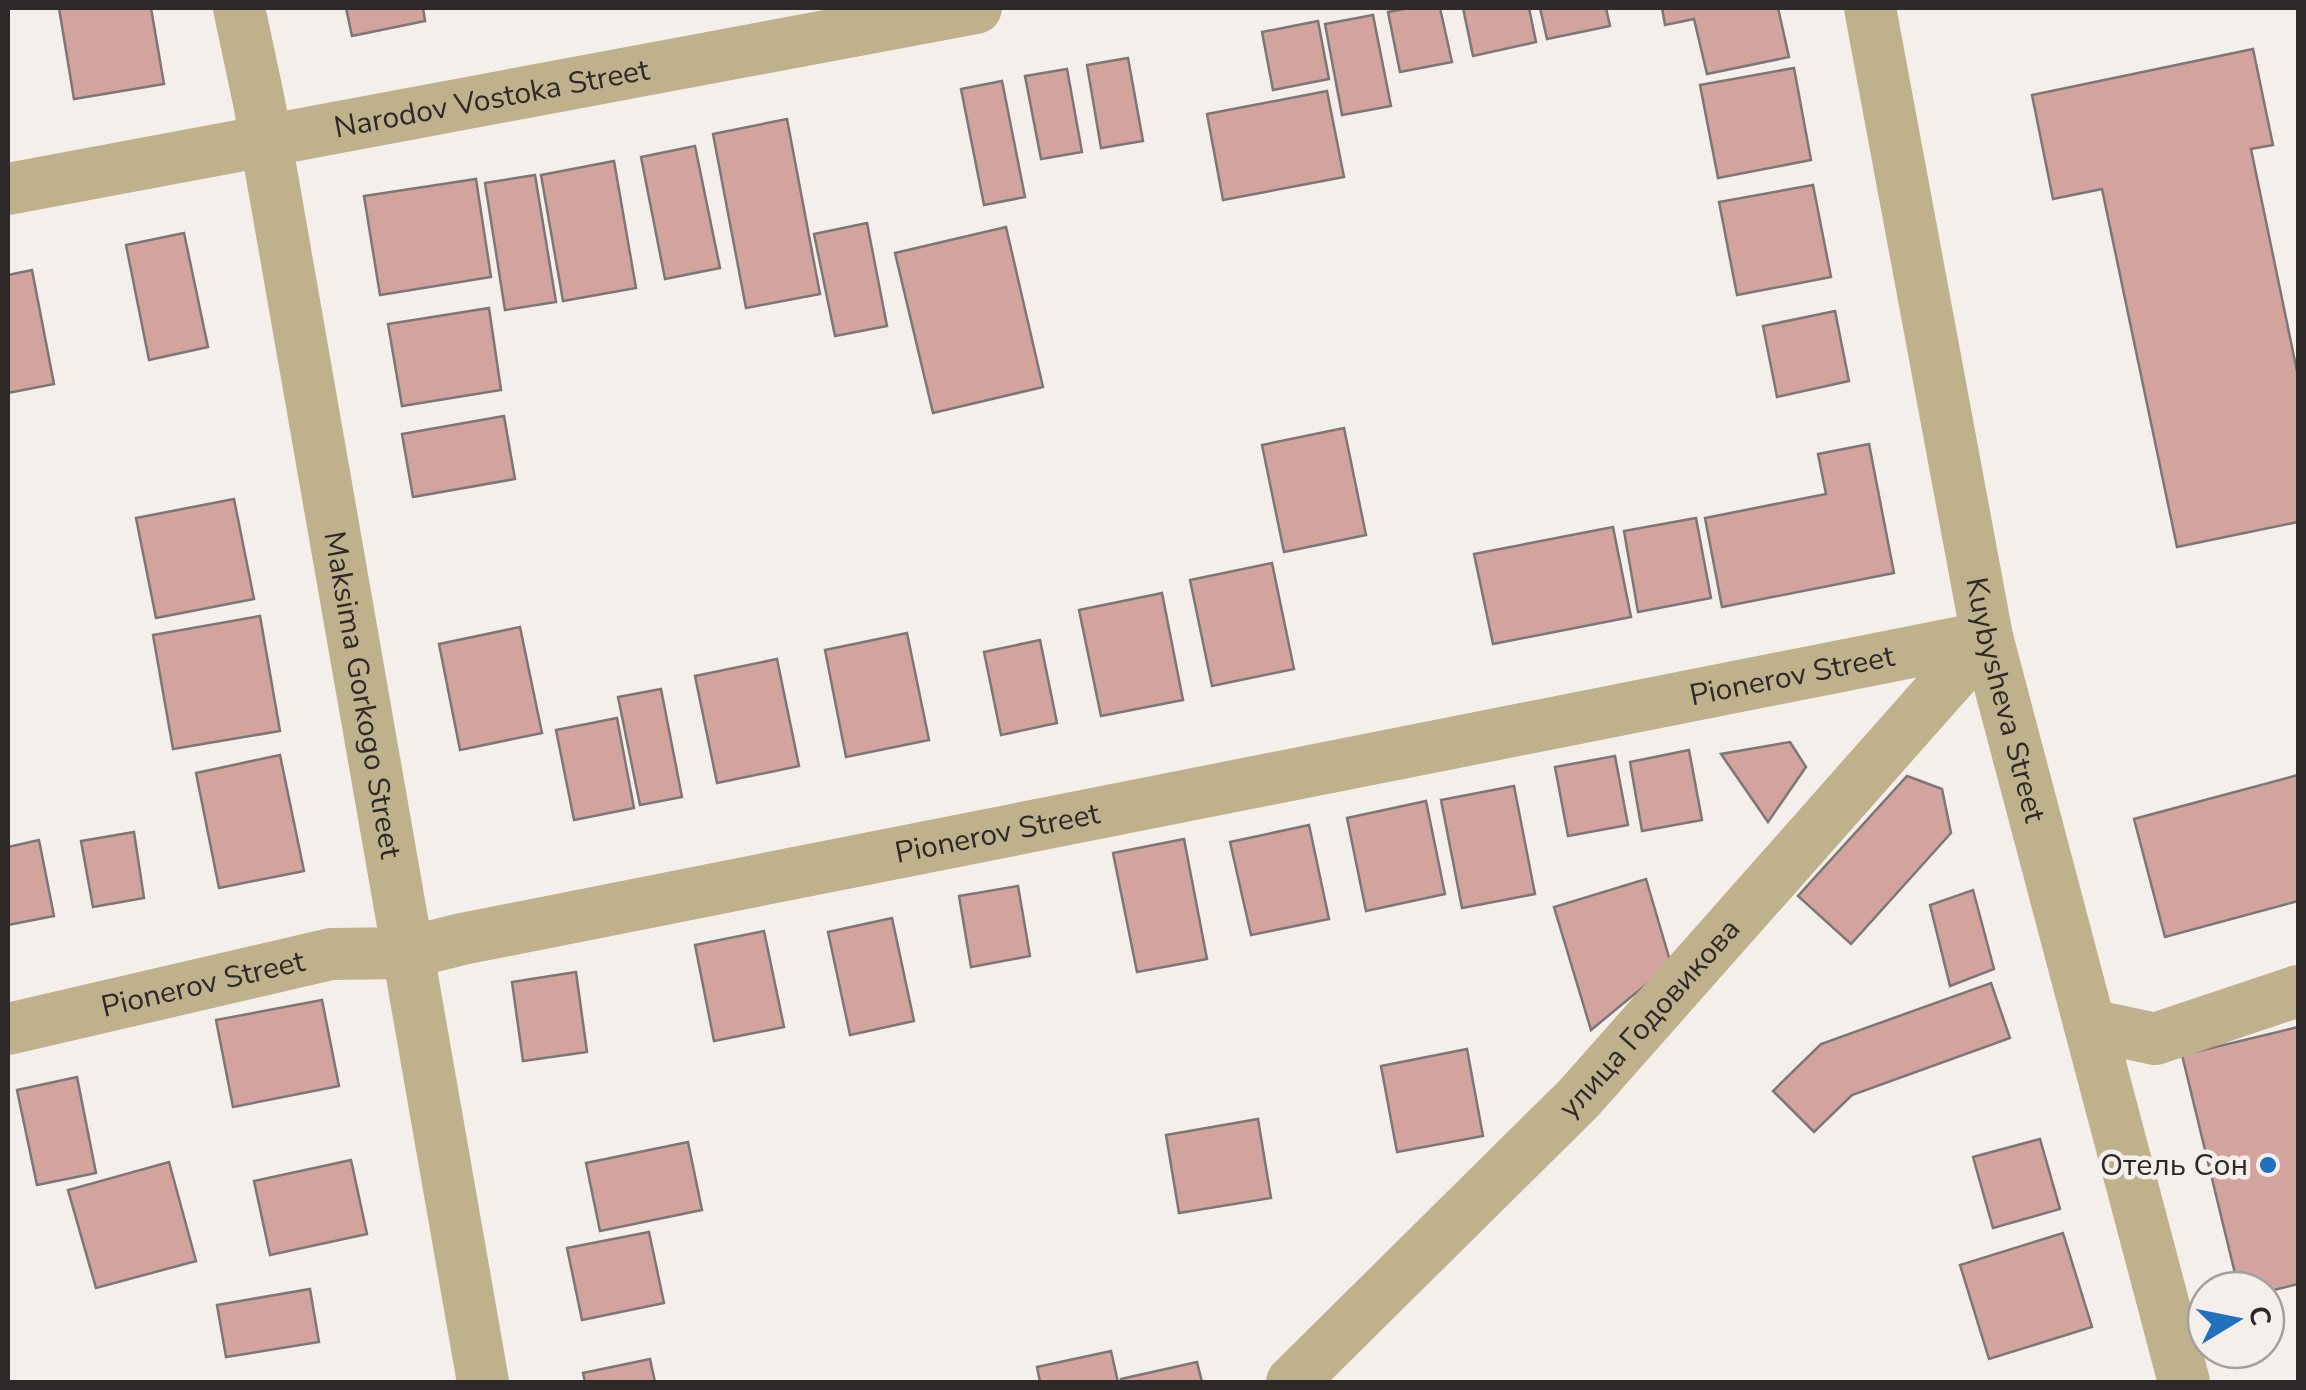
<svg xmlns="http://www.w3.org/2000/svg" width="2306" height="1390" font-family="'Nunito Sans',sans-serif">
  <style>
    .building { fill: #d3a39e; stroke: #7c7675; stroke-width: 2.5 }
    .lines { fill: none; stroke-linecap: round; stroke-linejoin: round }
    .minor { stroke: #beb18c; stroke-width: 52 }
    .poi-dot { fill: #2271c0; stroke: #f5efeb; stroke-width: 4 }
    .labels { text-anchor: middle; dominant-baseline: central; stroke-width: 9; stroke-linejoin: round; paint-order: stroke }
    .street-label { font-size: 30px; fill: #2c2928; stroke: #f5efeb }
    .poi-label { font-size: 30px; fill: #2c2928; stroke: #f5efeb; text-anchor: end }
  </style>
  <rect width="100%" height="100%" fill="#f5efeb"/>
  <g class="building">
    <polygon points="59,8 151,8 164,84 74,99"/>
    <polygon points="346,8 423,8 425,21 352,36"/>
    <polygon points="1409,8 1440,8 1452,62 1400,72 1388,12"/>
    <polygon points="1463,8 1529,8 1536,42 1473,56"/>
    <polygon points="1540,8 1606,8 1610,26 1547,39"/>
    <polygon points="1662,8 1778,8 1789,57 1707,74 1694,19 1665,25"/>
    <polygon points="1373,15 1391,106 1342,115 1325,24"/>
    <polygon points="1318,21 1329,79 1273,90 1262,32"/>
    <polygon points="2253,49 2273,145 2251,149 2298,376 2298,522 2177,547 2102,189 2053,199 2032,95"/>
    <polygon points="1128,58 1143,141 1101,148 1087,65"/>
    <polygon points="1794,68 1811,160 1718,178 1700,85"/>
    <polygon points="1067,69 1082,152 1041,159 1025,76"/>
    <polygon points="1002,81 1025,197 984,205 961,89"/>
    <polygon points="1327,91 1344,177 1223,200 1207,114"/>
    <polygon points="787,119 820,294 746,308 713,134"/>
    <polygon points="695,146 720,268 665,279 641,157"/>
    <polygon points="614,161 636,288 563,301 541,175"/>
    <polygon points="535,175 556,302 505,310 485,183"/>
    <polygon points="476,179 491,277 380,295 364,196"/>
    <polygon points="1813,185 1831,277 1737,295 1719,202"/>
    <polygon points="867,223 887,326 835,336 814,234"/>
    <polygon points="1006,227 1043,387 933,413 895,253"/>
    <polygon points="184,233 208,347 149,360 126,245"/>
    <polygon points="32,270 54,384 8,393 8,275"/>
    <polygon points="489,308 501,390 402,406 388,324"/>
    <polygon points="1835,311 1849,381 1777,397 1763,326"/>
    <polygon points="504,416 515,479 413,497 402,434"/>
    <polygon points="1344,428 1366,535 1284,552 1262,445"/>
    <polygon points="1869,444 1894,573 1722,607 1705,518 1826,494 1818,454"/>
    <polygon points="234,499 254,599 156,618 136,518"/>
    <polygon points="1696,518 1711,598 1638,612 1624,531"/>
    <polygon points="1613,527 1631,617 1493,644 1474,554"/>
    <polygon points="1272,563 1294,669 1212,686 1190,580"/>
    <polygon points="1162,593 1183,700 1101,716 1079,610"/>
    <polygon points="260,616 280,731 173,749 153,635"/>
    <polygon points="520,627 542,733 460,750 439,644"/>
    <polygon points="907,633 929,740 846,757 825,650"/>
    <polygon points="1040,640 1057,723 1001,735 984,652"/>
    <polygon points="777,659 799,766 717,783 695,676"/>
    <polygon points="661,689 682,797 640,805 618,697"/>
    <polygon points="617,718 634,808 574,820 556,730"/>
    <polygon points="1790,742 1806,767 1768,822 1721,754"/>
    <polygon points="1689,750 1702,820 1642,831 1630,762"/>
    <polygon points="280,755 304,871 219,888 196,773"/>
    <polygon points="1615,756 1628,825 1568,836 1555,767"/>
    <polygon points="2298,775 2298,901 2165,937 2134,819"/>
    <polygon points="1907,776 1942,789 1951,833 1851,944 1798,896"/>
    <polygon points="1514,786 1535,894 1462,908 1441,800"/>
    <polygon points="1426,801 1445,894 1366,911 1347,818"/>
    <polygon points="1309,825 1329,919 1251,935 1230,842"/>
    <polygon points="134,832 144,898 93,907 81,841"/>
    <polygon points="1184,839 1207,959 1137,972 1113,853"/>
    <polygon points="39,840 54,916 8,925 8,847"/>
    <polygon points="1646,879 1671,964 1591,1030 1554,907"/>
    <polygon points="1018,886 1030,956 971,967 959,896"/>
    <polygon points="1973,890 1994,969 1950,986 1930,905"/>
    <polygon points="892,918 914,1021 850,1035 828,932"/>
    <polygon points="764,931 784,1027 714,1041 695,945"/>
    <polygon points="576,972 587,1052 523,1061 512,982"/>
    <polygon points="1991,983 2010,1038 1852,1095 1814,1132 1773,1091 1821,1044"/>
    <polygon points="322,1000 339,1086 233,1107 216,1020"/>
    <polygon points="2298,1027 2298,1284 2266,1292 2239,1290 2182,1055"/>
    <polygon points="1467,1049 1483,1136 1397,1152 1381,1066"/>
    <polygon points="77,1077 96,1173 37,1185 17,1090"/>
    <polygon points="1258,1119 1271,1198 1179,1213 1166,1135"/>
    <polygon points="2040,1139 2060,1209 1993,1228 1973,1157"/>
    <polygon points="688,1142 702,1210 600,1231 586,1163"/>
    <polygon points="351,1160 367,1234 270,1255 254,1181"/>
    <polygon points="169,1162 196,1261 96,1288 68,1190"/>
    <polygon points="649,1232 664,1303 582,1320 567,1248"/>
    <polygon points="2063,1233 2092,1327 1989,1359 1960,1265"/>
    <polygon points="310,1289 319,1342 226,1357 217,1305"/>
    <polygon points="1111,1351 1118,1382 1040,1382 1037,1367"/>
    <polygon points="650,1359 655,1382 585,1382 583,1373"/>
    <polygon points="1197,1362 1202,1382 1122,1382 1121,1379"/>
  </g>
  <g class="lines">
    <g class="minor">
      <path id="s1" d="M239 8 259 102 483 1382"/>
      <path id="s2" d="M1870 8 1987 637 2184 1382"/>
      <path id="s3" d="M8 189 976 8"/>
      <polyline points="2090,1025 2155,1039 2298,991"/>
      <path id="s4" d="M8 1029 331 954 406 953 462 939 1987 637"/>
      <path id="s5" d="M1292 1382 1579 1098 1987 637"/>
    </g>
  </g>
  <circle class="poi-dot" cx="2268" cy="1165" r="10"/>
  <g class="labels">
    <g class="street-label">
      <text stroke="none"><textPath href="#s3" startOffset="492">Narodov Vostoka Street</textPath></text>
      <text stroke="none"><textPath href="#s4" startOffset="1820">Pionerov Street</textPath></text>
      <text stroke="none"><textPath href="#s1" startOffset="698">Maksima Gorkogo Street</textPath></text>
      <text stroke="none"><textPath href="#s2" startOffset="705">Kuybysheva Street</textPath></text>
      <text stroke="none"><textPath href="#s4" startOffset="1010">Pionerov Street</textPath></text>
      <text stroke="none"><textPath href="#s4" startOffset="200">Pionerov Street</textPath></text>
      <text stroke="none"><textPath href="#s5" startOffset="510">улица Годовикова</textPath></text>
    </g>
    <g class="poi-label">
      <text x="2248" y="1165">Отель Сон</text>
    </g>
  </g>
  <rect width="2306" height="1390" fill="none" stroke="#2c2928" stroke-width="20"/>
  <g transform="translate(2236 1320) rotate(80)"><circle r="48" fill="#f5efeb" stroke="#a5a09d" stroke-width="2.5"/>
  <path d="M0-8L18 38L0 25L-18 38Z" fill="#2271c0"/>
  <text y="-15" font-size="28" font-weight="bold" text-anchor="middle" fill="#2c2928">С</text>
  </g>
</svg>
